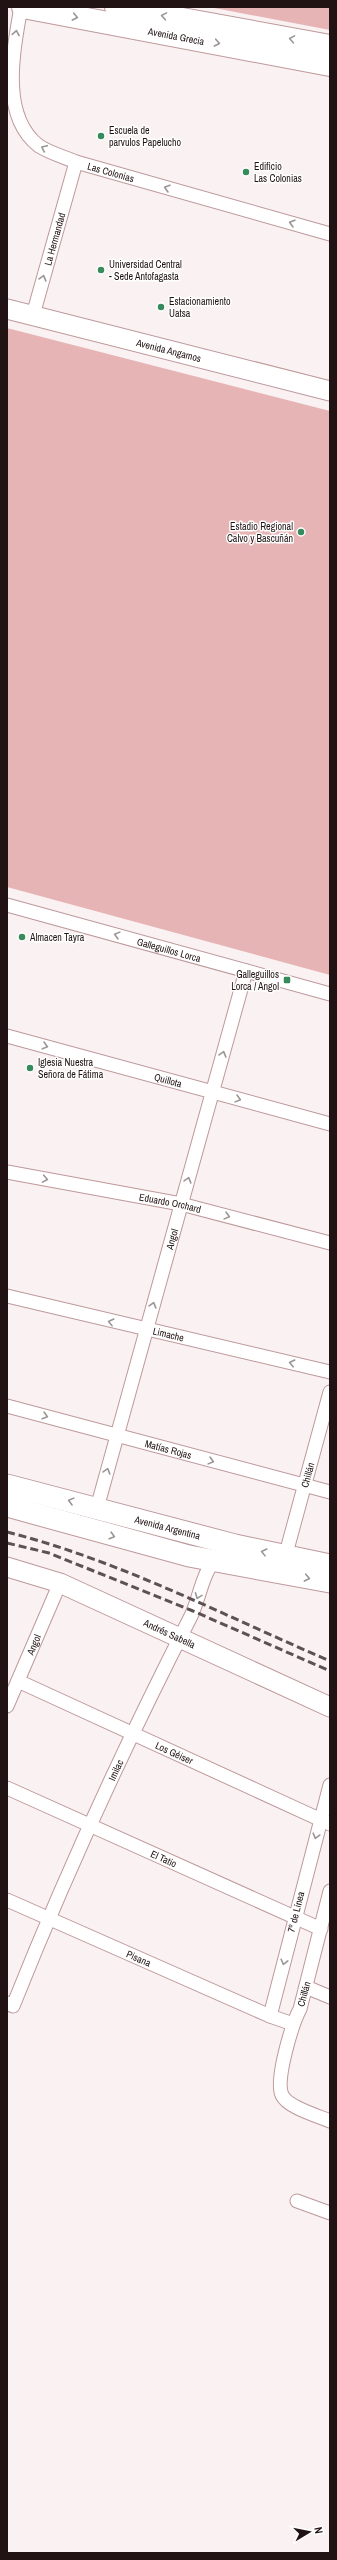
<svg xmlns="http://www.w3.org/2000/svg" width="337" height="2560" font-family="'Archivo Narrow',sans-serif">
  <style>
    .green { fill: #e7b4b6 }
    .lines { fill: none; stroke-linecap: round; stroke-linejoin: round }
    .street-casing { stroke: #be999a; stroke-width: 15 }
    .secondary-casing { stroke: #be999a; stroke-width: 21 }
    .primary-casing { stroke: #be999a; stroke-width: 23 }
    .highway-casing { stroke: #be999a; stroke-width: 24 }
    .street { stroke: #fff; stroke-width: 13 }
    .secondary { stroke: #fff; stroke-width: 19 }
    .primary { stroke: #fff; stroke-width: 21 }
    .highway { stroke: #fff; stroke-width: 22 }
    .rail { stroke: #5d5152; stroke-width: 3; stroke-dasharray: 8 4; stroke-linecap: butt }
    .oneway { stroke: #9b9595 }
    .poi-dot { fill: #378a5c; stroke: #fff; stroke-width: 1.5 }
    .labels { text-anchor: middle; dominant-baseline: central; stroke-width: 3; stroke-linejoin: round; paint-order: stroke }
    .street-label { font-size: 10px; fill: #211314; stroke: #fff }
    .poi-label { font-size: 10px; fill: #211314; stroke: #fff; text-anchor: start }
  </style>
  <rect width="100%" height="100%" fill="#faf1f2"/>
  <g class="green">
    <polygon points="209,7 330,7 330,30"/>
    <polygon points="7,328 330,411 330,975 7,887"/>
  </g>
  <g class="lines">
    <defs>
      <g id="street">
        <path id="s1" d="M21 7C13 52 0 116 39 146 50 153 64 157 76 162L330 234"/>
        <path id="s2" d="M33 315 76 162"/>
        <path id="s3" d="M7 905 330 994"/>
        <path id="s4" d="M7 1036 330 1124"/>
        <path id="s5" d="M7 1172 181 1204 330 1243"/>
        <path id="s6" d="M7 1296 330 1372"/>
        <path id="s7" d="M7 1406 330 1492"/>
        <path id="s8" d="M97 1508 246 971"/>
        <path id="s9" d="M285 1557 330 1392"/>
        <path id="s10" d="M18 1681 330 1824"/>
        <path id="s11" d="M7 1706 60 1583"/>
        <path id="s12" d="M7 1788 321 1929"/>
        <path d="M330 1891 300 2009C292 2024 275 2080 282 2095 287 2107 318 2116 330 2121"/>
        <path id="s13" d="M7 1900 270 2016 293 2024"/>
        <polyline points="306,1987 330,1997"/>
        <path id="s14" d="M7 2003 13 2006C66 1873 126 1743 191 1616 200 1598 202 1570 219 1556"/>
        <polyline points="270,2016 330,1785"/>
        <polyline points="297,2201 330,2213"/>
      </g>
      <g id="secondary">
        <path id="s15" d="M7 309 330 391"/>
        <path id="s16" d="M7 1567 60 1583 330 1707"/>
      </g>
      <g id="primary">
        <path id="s17" d="M7 1485 235 1545 330 1565"/>
        <polyline points="7,1506 189,1556 330,1582"/>
      </g>
      <g id="highway">
        <path id="s18" d="M23 7 330 65"/>
        <polyline points="116,7 330,46"/>
      </g>
    </defs>
    <use href="#street" class="street-casing"/>
    <use href="#secondary" class="secondary-casing"/>
    <use href="#primary" class="primary-casing"/>
    <use href="#highway" class="highway-casing"/>
    <use href="#street" class="street"/>
    <use href="#secondary" class="secondary"/>
    <use href="#primary" class="primary"/>
    <use href="#highway" class="highway"/>
    <g class="rail">
      <path d="M7 1532C118 1560 225 1616 330 1661"/>
      <polyline points="7,1543 49,1553 193,1611 330,1671"/>
    </g>
  </g>
  <defs><path id="oneway-chevron" d="M-2-3.5L2.5 0L-2 3.5" fill="none" stroke-width="1.6" stroke-linecap="round" stroke-linejoin="round"/></defs>
  <g class="oneway">
    <use href="#oneway-chevron" transform="translate(164 16) rotate(-170)"/>
    <use href="#oneway-chevron" transform="translate(75 17) rotate(11)"/>
    <use href="#oneway-chevron" transform="translate(16 33) rotate(-80)"/>
    <use href="#oneway-chevron" transform="translate(292 39) rotate(-170)"/>
    <use href="#oneway-chevron" transform="translate(217 43) rotate(11)"/>
    <use href="#oneway-chevron" transform="translate(44 148) rotate(-155)"/>
    <use href="#oneway-chevron" transform="translate(167 188) rotate(-164)"/>
    <use href="#oneway-chevron" transform="translate(292 223) rotate(-164)"/>
    <use href="#oneway-chevron" transform="translate(43 278) rotate(-74)"/>
    <use href="#oneway-chevron" transform="translate(117 935) rotate(-165)"/>
    <use href="#oneway-chevron" transform="translate(45 1046) rotate(15)"/>
    <use href="#oneway-chevron" transform="translate(223 1054) rotate(-74)"/>
    <use href="#oneway-chevron" transform="translate(238 1099) rotate(15)"/>
    <use href="#oneway-chevron" transform="translate(45 1179) rotate(10)"/>
    <use href="#oneway-chevron" transform="translate(188 1180) rotate(-74)"/>
    <use href="#oneway-chevron" transform="translate(227 1216) rotate(15)"/>
    <use href="#oneway-chevron" transform="translate(153 1305) rotate(-74)"/>
    <use href="#oneway-chevron" transform="translate(111 1322) rotate(-166)"/>
    <use href="#oneway-chevron" transform="translate(292 1363) rotate(-167)"/>
    <use href="#oneway-chevron" transform="translate(45 1416) rotate(16)"/>
    <use href="#oneway-chevron" transform="translate(211 1461) rotate(15)"/>
    <use href="#oneway-chevron" transform="translate(107 1471) rotate(-74)"/>
    <use href="#oneway-chevron" transform="translate(71 1501) rotate(-165)"/>
    <use href="#oneway-chevron" transform="translate(112 1536) rotate(16)"/>
    <use href="#oneway-chevron" transform="translate(264 1552) rotate(-166)"/>
    <use href="#oneway-chevron" transform="translate(307 1578) rotate(11)"/>
    <use href="#oneway-chevron" transform="translate(198 1596) rotate(111)"/>
    <use href="#oneway-chevron" transform="translate(316 1836) rotate(105)"/>
    <use href="#oneway-chevron" transform="translate(284 1962) rotate(104)"/>
  </g>
  <g class="poi-dot">
    <circle cx="101" cy="136" r="4"/>
    <circle cx="246" cy="172" r="4"/>
    <circle cx="101" cy="270" r="4"/>
    <circle cx="161" cy="307" r="4"/>
    <circle cx="301" cy="532" r="4"/>
    <circle cx="22" cy="937" r="4"/>
    <rect x="283" y="976" width="8" height="8" rx="2"/>
    <circle cx="30" cy="1068" r="4"/>
  </g>
  <g class="labels">
    <g class="street-label">
      <text stroke="none"><textPath href="#s18" startOffset="156">Avenida Grecia</textPath></text>
      <text stroke="none"><textPath href="#s1" startOffset="224">Las Colonias</textPath></text>
      <text stroke="none"><textPath href="#s2" startOffset="79">La Hermandad</textPath></text>
      <text stroke="none"><textPath href="#s15" startOffset="167">Avenida Angamos</textPath></text>
      <text stroke="none"><textPath href="#s3" startOffset="168">Galleguillos Lorca</textPath></text>
      <text stroke="none"><textPath href="#s4" startOffset="167">Quillota</textPath></text>
      <text stroke="none"><textPath href="#s5" startOffset="166">Eduardo Orchard</textPath></text>
      <text stroke="none"><textPath href="#s8" startOffset="279">Angol</textPath></text>
      <text stroke="none"><textPath href="#s6" startOffset="166">Limache</textPath></text>
      <text stroke="none"><textPath href="#s7" startOffset="167">Matías Rojas</textPath></text>
      <text stroke="none"><textPath href="#s9" startOffset="85">Chillán</textPath></text>
      <text stroke="none"><textPath href="#s17" startOffset="166">Avenida Argentina</textPath></text>
      <text stroke="none"><textPath href="#s16" startOffset="176">Andrés Sabella</textPath></text>
      <text stroke="none"><textPath href="#s11" startOffset="67">Angol</textPath></text>
      <text stroke="none"><textPath href="#s10" startOffset="172">Los Géiser</textPath></text>
      <text stroke="none"><textPath href="#s14" startOffset="264">Imilac</textPath></text>
      <text stroke="none"><textPath href="#s12" startOffset="172">El Tatio</textPath></text>
      <text transform="translate(296 1912) rotate(-76)">7º de Línea</text>
      <text stroke="none"><textPath href="#s13" startOffset="144">Pisana</textPath></text>
      <text transform="translate(304 1994) rotate(-75)">Chillán</text>
    </g>
    <g class="poi-label">
      <text x="109" y="130">Escuela de<tspan x="109" dy="12">parvulos Papelucho</tspan></text>
      <text x="254" y="166">Edificio<tspan x="254" dy="12">Las Colonias</tspan></text>
      <text x="109" y="264">Universidad Central<tspan x="109" dy="12">- Sede Antofagasta</tspan></text>
      <text x="169" y="301">Estacionamiento<tspan x="169" dy="12">Uatsa</tspan></text>
      <text x="293" y="526" text-anchor="end">Estadio Regional<tspan x="293" dy="12">Calvo y Bascuñán</tspan></text>
      <text x="30" y="937">Almacen Tayra</text>
      <text x="279" y="974" text-anchor="end">Galleguillos<tspan x="279" dy="12">Lorca / Angol</tspan></text>
      <text x="38" y="1062">Iglesia Nuestra<tspan x="38" dy="12">Señora de Fátima</tspan></text>
    </g>
  </g>
  <rect width="337" height="2560" fill="none" stroke="#211314" stroke-width="16"/>
  <g transform="translate(309 2532) rotate(80)" stroke="#ffffff" stroke-width="3" paint-order="stroke">
  <path d="M0-3L7 15L0 10L-7 15Z" fill="#211314"/>
  <text y="-6" font-size="11" font-weight="bold" text-anchor="middle" fill="#211314">N</text>
  </g>
</svg>
